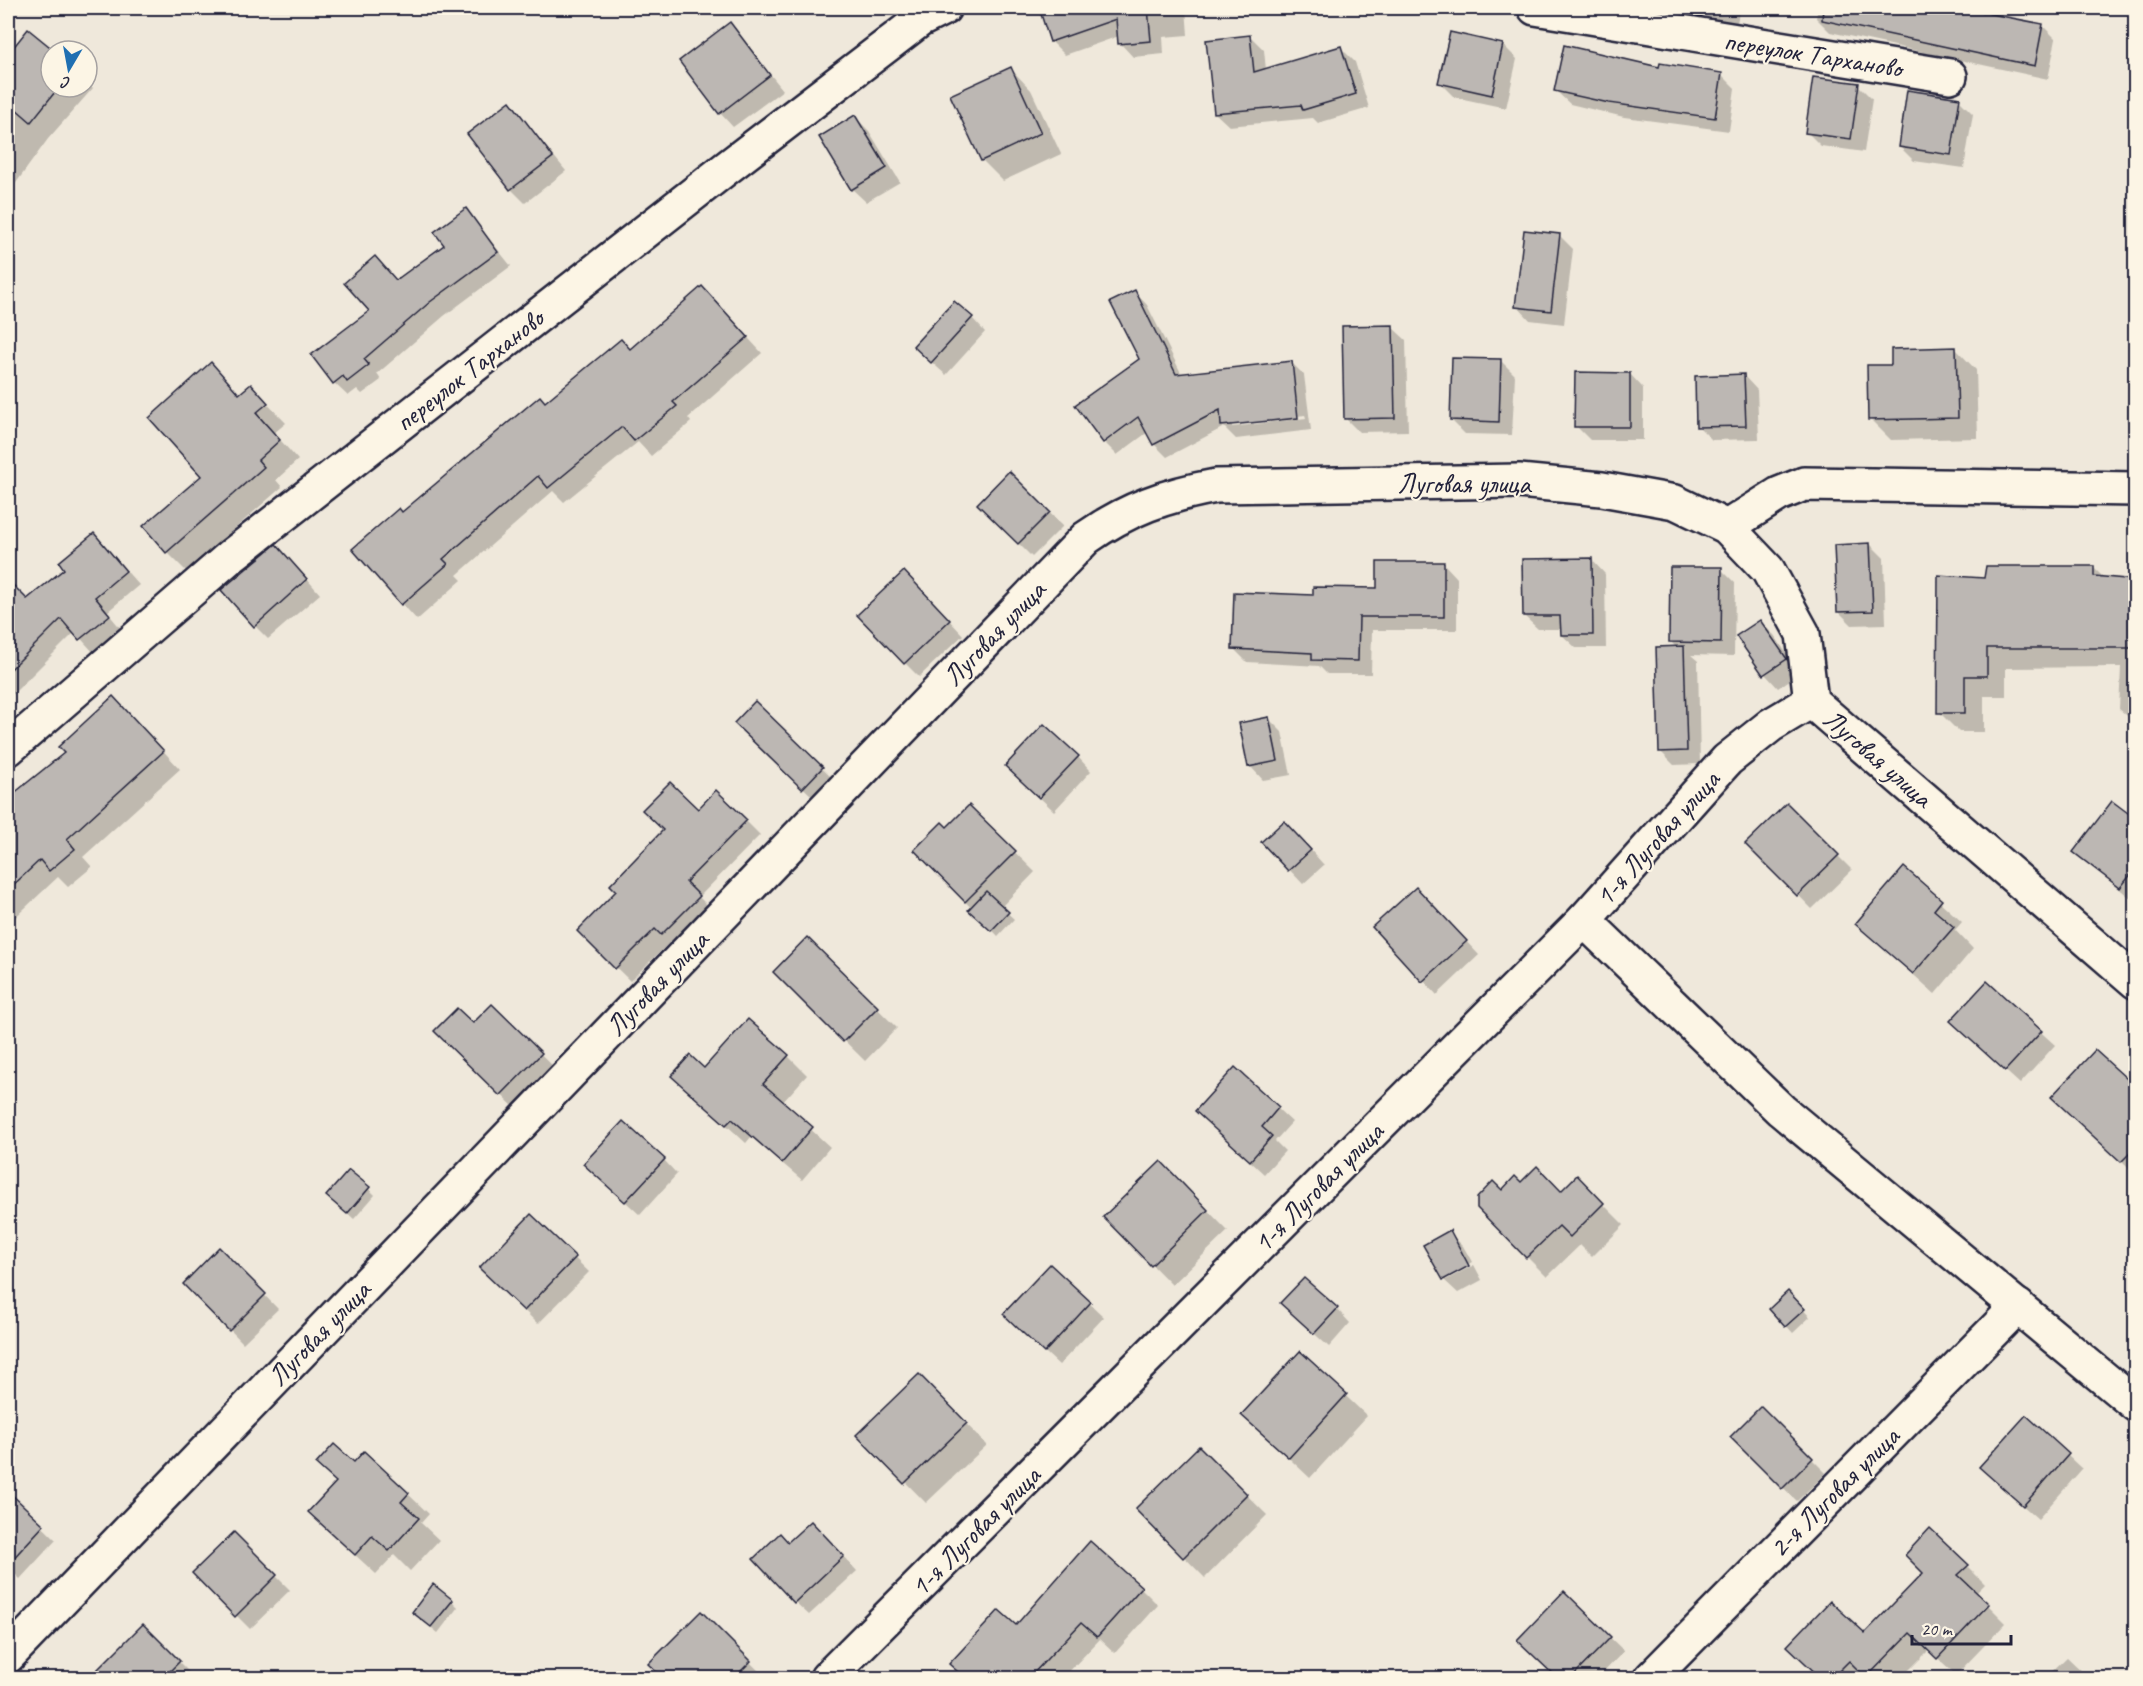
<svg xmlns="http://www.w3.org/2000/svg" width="2143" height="1686" font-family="Caveat,sans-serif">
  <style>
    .shadow { fill: #0003; fill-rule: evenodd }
    .building { fill: #bcb7b3; stroke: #22223b; stroke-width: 1.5 }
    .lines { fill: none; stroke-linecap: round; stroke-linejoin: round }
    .minor-casing { stroke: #22223b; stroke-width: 38 }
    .minor { stroke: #fcf5e5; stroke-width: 33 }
    .labels { text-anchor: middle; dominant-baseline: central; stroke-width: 4.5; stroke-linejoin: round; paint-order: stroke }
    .street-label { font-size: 28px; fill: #22223b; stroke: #fcf5e5 }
  </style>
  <rect width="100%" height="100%" fill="#efe8db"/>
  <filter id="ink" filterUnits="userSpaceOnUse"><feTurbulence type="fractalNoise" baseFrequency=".0167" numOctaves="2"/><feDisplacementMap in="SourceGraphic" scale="12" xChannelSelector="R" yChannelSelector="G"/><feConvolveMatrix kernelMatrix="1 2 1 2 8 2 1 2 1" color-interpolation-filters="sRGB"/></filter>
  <g filter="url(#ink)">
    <g class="shadow">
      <polygon points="1040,8 1186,8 1188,35 1163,37 1164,54 1133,57 1120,43 1119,36 1065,55 1051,41"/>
      <polygon points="1681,8 1740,8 1737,23 1686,12"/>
      <polygon points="1818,8 1964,8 2042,25 2056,39 2048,79 1830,32 1816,18"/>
      <polygon points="730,24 783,90 733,127 720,113"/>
      <polygon points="28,31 53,51 51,87 87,87 87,82 93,88 48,139 8,194 8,56"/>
      <polygon points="1250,36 1264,50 1266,70 1341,48 1355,62 1369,108 1318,123 1313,118 1229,126 1215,113"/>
      <polygon points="1503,45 1517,59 1506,108 1454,97 1440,83"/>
      <polygon points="1011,69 1031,90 1061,154 1003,181 982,160"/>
      <polygon points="1660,69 1721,74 1735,88 1729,131 1624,117 1570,104 1556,91"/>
      <polygon points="1858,85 1872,99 1864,152 1821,146 1807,132"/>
      <polygon points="1959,100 1973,114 1964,168 1914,161 1900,147"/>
      <polygon points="510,103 566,171 525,203 511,189"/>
      <polygon points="855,117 869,131 900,182 866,202 852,189"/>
      <polygon points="466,210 511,266 444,316 377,374 381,380 362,394 357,389 348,396 334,383 371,312 397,282 446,245"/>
      <polygon points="1559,235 1573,249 1564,324 1530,320 1517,306"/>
      <polygon points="702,288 762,353 688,418 691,422 651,456 638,442 564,502 553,491 457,575 462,580 417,620 354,550 631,350"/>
      <path d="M1134 291 1147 305 1182 375 1291 362 1304 375 1311 430 1236 439 1224 427 1167 457 1154 444 1148 432 1117 455 1104 442 1141 359ZM1305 415 1306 418 1232 427V424Z"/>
      <polygon points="972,318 985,332 946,375 929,360"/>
      <polygon points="1392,327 1406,340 1408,431 1359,432 1345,418"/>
      <polygon points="1956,349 1976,370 1978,438 1891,440 1870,419 1893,366"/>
      <polygon points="2129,356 2136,356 2136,431 2127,422"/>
      <polygon points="1501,361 1515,375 1512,435 1465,434 1451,420"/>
      <polygon points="211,364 240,395 250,386 286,423 274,433 298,460 276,480 282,487 186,571 167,552 203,476"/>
      <polygon points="1630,374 1643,388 1643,440 1590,440 1576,426"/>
      <polygon points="1744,376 1757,390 1759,439 1712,440 1698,426"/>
      <polygon points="1009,473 1063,526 1032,557 979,504"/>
      <polygon points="94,535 139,585 107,612 122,630 94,653 75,632 8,699 8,601 17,592 27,601 66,569"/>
      <polygon points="1870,544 1884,558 1886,624 1852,625 1838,611"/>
      <polygon points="290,560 320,594 268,639 255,626"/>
      <polygon points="1592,560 1605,574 1606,648 1576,648 1562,635 1562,629 1538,629 1524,616"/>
      <polygon points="1444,564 1457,578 1457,630 1372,630 1371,674 1327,674 1319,666 1247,662 1233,648 1314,597 1378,590"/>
      <polygon points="2093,567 2104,578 2136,581 2136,723 2119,709 2121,667 2006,668 2006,696 1984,696 1984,732 1959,732 1939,712 1985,579"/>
      <polygon points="1721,569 1735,583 1734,656 1691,655 1698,661 1700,764 1674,765 1660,751 1677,648 1670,641"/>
      <polygon points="918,587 963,635 919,677 905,663"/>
      <polygon points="1760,622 1774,635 1800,673 1778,688 1765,674 1738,636"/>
      <polygon points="755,703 836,782 817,801 737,723"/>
      <polygon points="131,716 180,769 83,857 92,867 68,887 58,877 8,924 8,800 66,753"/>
      <polygon points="1268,718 1282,732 1291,775 1263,780 1250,766"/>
      <polygon points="1078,757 1091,771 1054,811 1021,780"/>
      <polygon points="717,792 760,835 699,897 712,910 676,948 670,942 630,981 579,931 618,891 665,831 698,811"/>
      <polygon points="1787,805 1852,870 1812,909 1748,844"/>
      <polygon points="969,807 1035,872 1001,907 1014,919 998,936 916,850 947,829"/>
      <polygon points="2136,821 2136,899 2134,901 2075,852"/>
      <polygon points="1298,836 1324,865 1303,884 1263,842"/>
      <polygon points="1904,869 1962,922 1955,930 1973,949 1935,994 1857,924"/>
      <polygon points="1430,903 1479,955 1437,995 1374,927"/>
      <polygon points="807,939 897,1028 865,1061 775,972"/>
      <polygon points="1987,983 2055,1045 2020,1084 1966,1035"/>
      <polygon points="492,1006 562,1075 522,1115 436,1031 473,1025"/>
      <polygon points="788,1056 807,1075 782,1103 830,1147 802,1180 751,1137 746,1143 673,1076"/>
      <polygon points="1235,1069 1292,1122 1275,1141 1285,1151 1264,1174 1211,1125"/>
      <polygon points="2136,1089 2136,1175 2074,1118"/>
      <polygon points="664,1160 677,1174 640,1215 599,1177"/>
      <polygon points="1161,1163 1228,1231 1172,1285 1105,1217"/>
      <polygon points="1577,1178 1624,1225 1592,1257 1580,1245 1547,1277 1478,1208 1502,1192 1521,1184 1561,1193"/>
      <polygon points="369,1189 375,1195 354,1219 335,1202"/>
      <polygon points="531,1216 589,1272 538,1324 495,1282"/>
      <polygon points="1449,1232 1463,1246 1472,1262 1446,1277 1446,1280 1474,1265 1482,1280 1458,1293 1444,1280 1425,1246"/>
      <polygon points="219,1249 278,1309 243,1343 185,1284"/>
      <polygon points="1050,1266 1104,1317 1059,1365 1019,1328"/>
      <polygon points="1788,1293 1810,1317 1793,1333 1771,1309"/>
      <polygon points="1337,1309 1350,1323 1329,1347 1296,1317"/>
      <polygon points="1300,1353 1367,1416 1310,1478 1243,1415"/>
      <polygon points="919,1376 987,1445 926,1503 859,1435"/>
      <polygon points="1761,1408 1826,1473 1797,1501 1732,1437"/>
      <polygon points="2026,1417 2082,1469 2038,1519 1994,1480"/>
      <polygon points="1199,1448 1267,1515 1205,1578 1137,1509"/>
      <polygon points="354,1464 408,1494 429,1514 421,1523 439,1540 410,1571 394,1555 376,1574 331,1533"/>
      <polygon points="8,1493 56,1540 20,1579 8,1567"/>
      <polygon points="234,1534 290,1590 250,1629 194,1573"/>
      <polygon points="824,1536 857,1571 809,1615 795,1602 789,1543"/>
      <polygon points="1967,1566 1985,1584 1976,1593 2006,1623 1956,1675 1929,1650 1901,1678 1822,1678 1789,1646 1865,1636"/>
      <polygon points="1141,1588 1158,1605 1115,1653 1100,1639 1063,1678 966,1678 951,1664 1016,1628"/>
      <polygon points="1564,1593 1624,1651 1598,1678 1559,1678 1519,1640"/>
      <polygon points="452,1601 458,1607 438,1633 420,1618"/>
      <polygon points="701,1614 766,1678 665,1678 650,1664"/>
      <polygon points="143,1626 193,1676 190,1678 91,1678"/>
      <polygon points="2067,1657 2089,1678 2045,1678"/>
    </g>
    <g class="building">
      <polygon points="1039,8 1148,8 1151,41 1118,44 1116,19 1050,42"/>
      <polygon points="1823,8 1960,8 2043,24 2035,66 1822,20"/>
      <polygon points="730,22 770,75 719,114 679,61"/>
      <polygon points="28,29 55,51 51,51 51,87 59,87 31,122 8,102 8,54"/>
      <polygon points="1450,32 1503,44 1492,95 1438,83"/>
      <polygon points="1250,35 1254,72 1341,46 1356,94 1303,110 1301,105 1214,113 1206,40"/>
      <polygon points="1564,45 1659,67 1660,63 1722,73 1715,118 1609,103 1554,91"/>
      <polygon points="1011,67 1041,133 981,161 950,95"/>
      <polygon points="1813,77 1859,83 1851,139 1805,133"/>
      <polygon points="1907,90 1960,98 1951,155 1899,147"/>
      <polygon points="510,101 553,157 510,190 467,134"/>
      <polygon points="855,115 887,168 851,190 819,137"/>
      <polygon points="466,208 498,252 430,302 364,359 369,365 347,382 343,376 333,384 311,355 369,311 344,283 375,256 396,280 444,245 434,232"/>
      <polygon points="1524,230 1560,234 1551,311 1515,307"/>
      <polygon points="702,286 748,337 673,402 677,406 634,441 622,427 548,488 538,476 443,559 448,564 401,605 352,549 399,508 402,512 540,396 545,402 621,339 630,349"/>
      <polygon points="1135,290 1176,374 1292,361 1298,418 1221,426 1220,410 1153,445 1138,417 1103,443 1075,405 1139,359 1110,302"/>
      <polygon points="954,301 973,317 931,363 913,346"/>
      <polygon points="1393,325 1395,418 1344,419 1342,326"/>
      <polygon points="1956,347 1958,418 1868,420 1867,365 1891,365 1891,349"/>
      <polygon points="1452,358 1501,359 1499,422 1450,420"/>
      <polygon points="211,362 239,394 251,384 268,403 256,413 280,440 258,460 264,467 166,553 143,526 201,476 149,418"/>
      <polygon points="1575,372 1630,373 1630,427 1574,427"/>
      <polygon points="1744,374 1746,426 1696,427 1695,376"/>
      <polygon points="1009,471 1050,512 1018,544 977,504"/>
      <polygon points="94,533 126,571 95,597 110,615 79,640 61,619 8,672 8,580 27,599 64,569 59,562"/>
      <polygon points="1870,543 1873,611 1837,612 1834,545"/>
      <polygon points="276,544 307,579 254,627 221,590"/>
      <polygon points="1592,558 1593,635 1561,635 1560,616 1523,616 1522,559"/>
      <polygon points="1377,562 1444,562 1444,617 1359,617 1358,661 1312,660 1312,653 1232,649 1234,592 1313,595 1313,587 1377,588"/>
      <polygon points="1986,566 2094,566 2094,576 2136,580 2131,648 1987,648 1987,676 1965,676 1965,713 1937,713 1938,575 1984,578"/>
      <polygon points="1670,567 1722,567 1721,643 1669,642"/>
      <polygon points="904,571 950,620 904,664 857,615"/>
      <polygon points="1760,620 1787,659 1763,675 1736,636"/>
      <polygon points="1684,646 1687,751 1659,752 1656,647"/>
      <polygon points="113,696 164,751 67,839 75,849 49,871 40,860 8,890 8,798 64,753 58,747"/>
      <polygon points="755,701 823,767 802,789 734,723"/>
      <polygon points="1269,717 1278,761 1248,767 1239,723"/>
      <polygon points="1044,724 1079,756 1039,798 1005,766"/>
      <polygon points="670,782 698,809 716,790 747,820 686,882 700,896 661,935 655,929 615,969 577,931 616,891 610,885 663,830 642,810"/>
      <polygon points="2112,801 2136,819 2136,868 2120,888 2073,852"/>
      <polygon points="1787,803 1839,855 1797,896 1745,844"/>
      <polygon points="969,805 1016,851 965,902 914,850 942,822 947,827"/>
      <polygon points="1284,821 1311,850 1288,871 1261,842"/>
      <polygon points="1904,867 1942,900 1934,910 1954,927 1913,974 1855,924"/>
      <polygon points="1416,887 1467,941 1422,982 1372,927"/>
      <polygon points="986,891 1009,912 991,931 968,910"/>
      <polygon points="807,937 878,1007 843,1042 773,972"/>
      <polygon points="1987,981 2042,1031 2005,1071 1950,1021"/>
      <polygon points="492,1004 542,1053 500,1096 434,1031 457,1008 473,1023"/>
      <polygon points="748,1019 789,1055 763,1084 813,1127 782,1163 732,1119 726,1125 671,1076 690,1055 704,1068"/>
      <polygon points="2095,1050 2136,1087 2136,1147 2121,1162 2051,1097"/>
      <polygon points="1235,1067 1279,1107 1262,1127 1272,1136 1250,1161 1195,1111"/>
      <polygon points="623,1121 665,1159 625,1202 583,1164"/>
      <polygon points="1161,1161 1208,1210 1151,1266 1103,1217"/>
      <polygon points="1537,1166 1561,1191 1577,1175 1604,1203 1570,1237 1559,1226 1526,1258 1477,1208 1477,1198 1493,1181 1502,1190 1515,1176 1521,1182"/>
      <polygon points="349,1170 370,1187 347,1214 326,1196"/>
      <polygon points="531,1214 576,1257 524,1311 479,1268"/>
      <polygon points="1450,1230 1469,1266 1443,1280 1423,1245"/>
      <polygon points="219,1247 266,1294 229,1331 183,1284"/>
      <polygon points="1050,1264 1091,1302 1044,1353 1003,1314"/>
      <polygon points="1304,1278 1338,1308 1314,1334 1280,1303"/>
      <polygon points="1788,1291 1805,1309 1785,1327 1769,1309"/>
      <polygon points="1300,1351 1347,1394 1289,1458 1241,1415"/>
      <polygon points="919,1374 967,1423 904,1484 856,1435"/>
      <polygon points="1761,1406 1813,1458 1782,1489 1730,1437"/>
      <polygon points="2026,1415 2069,1454 2023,1506 1979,1467"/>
      <polygon points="334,1444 354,1462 364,1451 409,1493 401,1502 419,1518 389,1551 372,1536 355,1555 308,1512 336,1482 316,1464"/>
      <polygon points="1199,1446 1247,1494 1183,1558 1135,1509"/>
      <polygon points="8,1491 44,1525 8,1564"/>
      <polygon points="811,1521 844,1556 794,1603 753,1559 780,1533 788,1542"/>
      <polygon points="1930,1528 1969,1565 1958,1575 1989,1604 1937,1659 1910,1633 1866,1678 1849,1661 1832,1678 1821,1678 1787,1646 1830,1601 1865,1633 1923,1573 1905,1555"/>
      <polygon points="234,1532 277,1575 235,1617 192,1573"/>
      <polygon points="1090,1541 1142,1587 1097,1637 1081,1623 1029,1678 965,1678 949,1664 999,1610 1016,1625"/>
      <polygon points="433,1584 453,1600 431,1627 412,1612"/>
      <polygon points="1564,1591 1611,1637 1571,1678 1557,1678 1517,1640"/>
      <polygon points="701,1611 751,1661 734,1678 663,1678 648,1664"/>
      <polygon points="143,1624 180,1661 163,1678 89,1678"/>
    </g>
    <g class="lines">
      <defs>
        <g id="minor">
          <polyline points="1535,8 1950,76"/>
          <polyline points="1727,527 1779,494 1804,484 2136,489"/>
          <polyline points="8,749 231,556 724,170 920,20 944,8"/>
          <polyline points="1584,920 1781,1110 2136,1405"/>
          <path d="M8 1656 1086 538C1127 509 1166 495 1216 486L1519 481 1602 489 1675 502 1727 527 1768 570 1803 634 1811 701 2136 982"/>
          <polyline points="827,1678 1584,920 1727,760 1771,725 1811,701"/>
          <polyline points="1651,1678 2018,1306"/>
        </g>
      </defs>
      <use href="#minor" class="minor-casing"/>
      <use href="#minor" class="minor"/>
    </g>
  </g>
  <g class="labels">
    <g class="street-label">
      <text transform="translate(1813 54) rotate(9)">переулок Тарханово</text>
      <text transform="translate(469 370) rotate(-38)">переулок Тарханово</text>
      <text x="1464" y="483">Луговая улица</text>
      <text transform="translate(994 633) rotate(-46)">Луговая улица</text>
      <text transform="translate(1878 758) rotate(41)">Луговая улица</text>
      <text transform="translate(1657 838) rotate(-48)">1-я Луговая улица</text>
      <text transform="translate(657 983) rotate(-46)">Луговая улица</text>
      <text transform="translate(1318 1187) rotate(-45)">1-я Луговая улица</text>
      <text transform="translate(319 1333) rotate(-46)">Луговая улица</text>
      <text transform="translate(1834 1492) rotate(-45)">2-я Луговая улица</text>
      <text transform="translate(975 1531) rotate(-45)">1-я Луговая улица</text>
    </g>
  </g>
  <rect width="2143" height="1686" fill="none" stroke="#fcf5e5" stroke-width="30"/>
  <rect x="15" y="15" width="2113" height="1656" fill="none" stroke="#22223b" stroke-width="2" filter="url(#ink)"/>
  <g transform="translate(69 69) rotate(190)"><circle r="28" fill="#fcf5e5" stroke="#a5a1a1" stroke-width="1.5"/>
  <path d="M0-4.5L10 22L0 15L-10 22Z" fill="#1f6fb2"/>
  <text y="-9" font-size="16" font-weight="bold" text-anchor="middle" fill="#22223b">С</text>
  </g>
  <path d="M1912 1635v9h99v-9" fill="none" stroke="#22223b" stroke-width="3"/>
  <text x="1921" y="1635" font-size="18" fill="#22223b" stroke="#fcf5e5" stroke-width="4.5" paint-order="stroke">20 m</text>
</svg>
